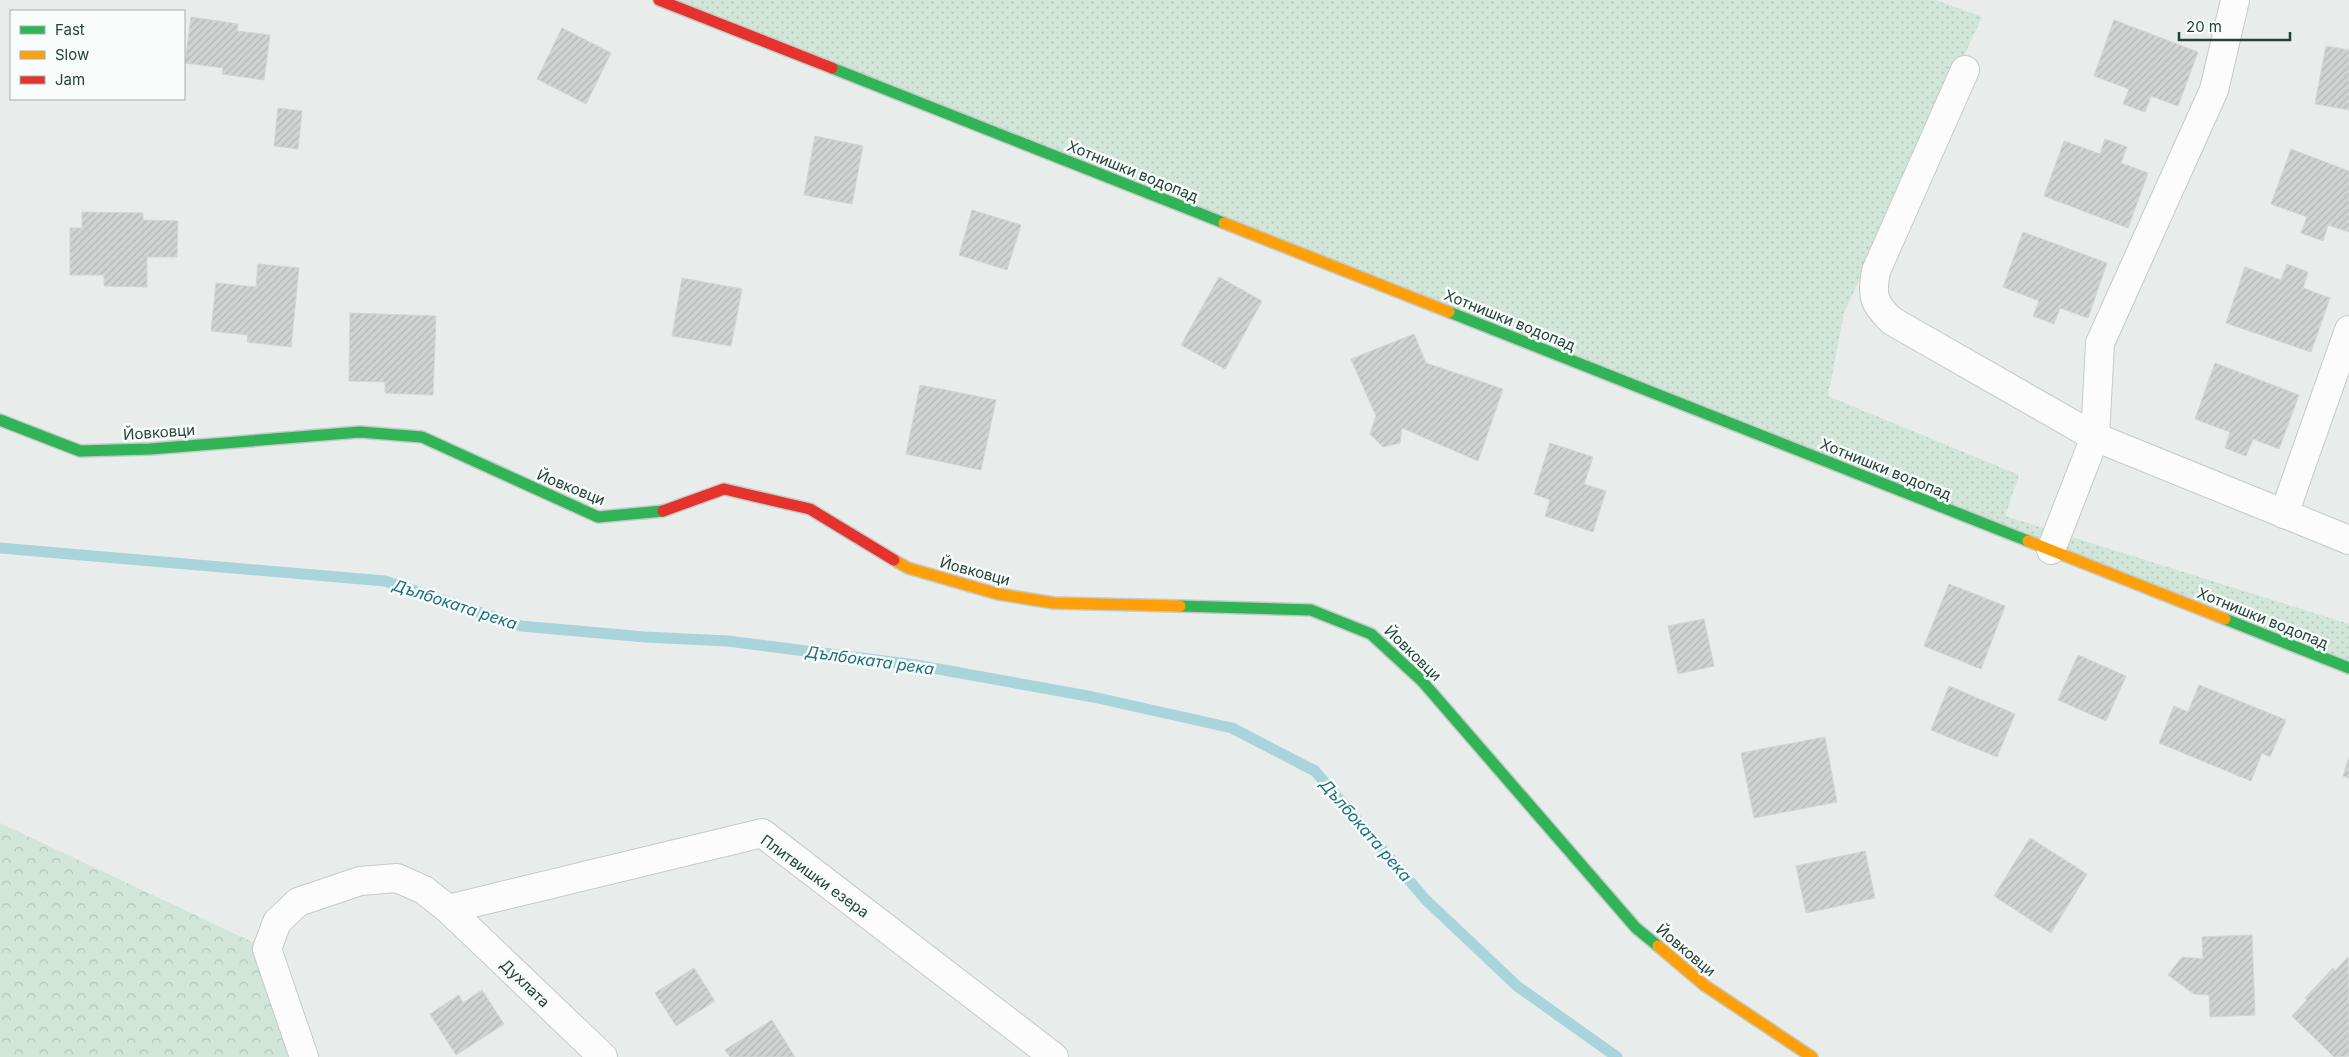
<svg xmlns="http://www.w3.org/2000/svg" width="2349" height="1057" font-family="Inter,sans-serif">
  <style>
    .grass { fill: url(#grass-dots) }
    .forest { fill: url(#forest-crowns) }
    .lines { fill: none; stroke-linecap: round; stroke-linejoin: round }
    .stream { stroke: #a9d4db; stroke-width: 11 }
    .building { fill: url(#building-hatch); stroke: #d1d6d4 }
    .street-casing { stroke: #c5cac8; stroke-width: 30 }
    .fast-casing { stroke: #c3cbc8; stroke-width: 14 }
    .slow-casing { stroke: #c3cbc8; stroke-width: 14 }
    .jam-casing { stroke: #c3cbc8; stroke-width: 14 }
    .street { stroke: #fcfcfc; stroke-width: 28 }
    .fast { stroke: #30b455; stroke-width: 11 }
    .slow { stroke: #ff9f0a; stroke-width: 11 }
    .jam { stroke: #e5322d; stroke-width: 11 }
    .labels { text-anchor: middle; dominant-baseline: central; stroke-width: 5; stroke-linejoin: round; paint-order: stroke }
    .street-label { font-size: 15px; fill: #24423a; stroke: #f7fbf9 }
    .water-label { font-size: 16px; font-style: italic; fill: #1c6f80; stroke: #f7fbf9 }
  </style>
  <defs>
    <pattern id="grass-dots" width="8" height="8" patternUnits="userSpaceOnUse" patternTransform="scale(1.25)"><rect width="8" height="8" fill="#d1e6d8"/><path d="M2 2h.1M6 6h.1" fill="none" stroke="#b3c6ba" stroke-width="1.8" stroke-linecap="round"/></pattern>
    <pattern id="forest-crowns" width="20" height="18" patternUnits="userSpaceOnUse" patternTransform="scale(1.25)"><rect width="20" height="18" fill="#d1e6d8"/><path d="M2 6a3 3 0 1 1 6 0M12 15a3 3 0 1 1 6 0" fill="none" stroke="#b3c6ba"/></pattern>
    <pattern id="building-hatch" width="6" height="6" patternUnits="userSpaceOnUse" patternTransform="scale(1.25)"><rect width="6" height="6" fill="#cfd4d2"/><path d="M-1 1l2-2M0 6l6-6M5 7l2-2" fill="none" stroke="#b2b7b5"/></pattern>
  </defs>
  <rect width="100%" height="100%" fill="#e8edeb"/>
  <polygon class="grass" points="659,0 1936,0 1982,17 1844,313 1828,396 2019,475 2005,516 2349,624 2349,668"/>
  <polygon class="forest" points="0,823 267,949 304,1057 0,1057"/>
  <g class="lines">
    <polyline class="stream" points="0,548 385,581 521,626 645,637 728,641 916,665 1093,697 1232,728 1315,771 1426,900 1517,986 1617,1057"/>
  </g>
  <g class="building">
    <polygon points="191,17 238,24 237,31 270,35 264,80 222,74 223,68 185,63"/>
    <polygon points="2114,20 2198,52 2178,106 2151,96 2145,112 2123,104 2129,89 2094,76"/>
    <polygon points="562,28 611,53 586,104 537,79"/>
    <polygon points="2326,46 2349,50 2349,110 2315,104"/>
    <polygon points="278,108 302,111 298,149 274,146"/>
    <polygon points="815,136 863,146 852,204 804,195"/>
    <polygon points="2105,139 2127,147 2121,163 2148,173 2128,228 2044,196 2064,141 2100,154"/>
    <polygon points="2291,149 2349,171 2349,232 2328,225 2323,241 2301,233 2307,217 2271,204"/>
    <polygon points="972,210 1021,225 1007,270 959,255"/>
    <polygon points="82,212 143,213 143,220 178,221 177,257 147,257 147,287 104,286 104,275 70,275 70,228 82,228"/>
    <polygon points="2023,232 2107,263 2088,318 2060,308 2054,324 2033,316 2039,301 2003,287"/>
    <polygon points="258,264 299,268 291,347 247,342 248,335 211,331 216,283 256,287"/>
    <polygon points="2287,264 2308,272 2303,288 2330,298 2311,352 2226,323 2245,267 2281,280"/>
    <polygon points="1219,277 1262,301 1225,369 1181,345"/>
    <polygon points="682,278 742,289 731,346 672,336"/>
    <polygon points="350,313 436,316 433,395 385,393 385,382 349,381"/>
    <polygon points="1414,334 1426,363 1503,389 1478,461 1402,428 1400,443 1383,447 1370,434 1376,416 1351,359"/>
    <polygon points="2215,363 2299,395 2279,449 2253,439 2246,456 2225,448 2230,432 2195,419"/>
    <polygon points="920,385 996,400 981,470 906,454"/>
    <polygon points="1550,443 1593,457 1584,484 1606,491 1593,532 1545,516 1550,500 1534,494"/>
    <polygon points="1949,584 2005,606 1981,669 1924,646"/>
    <polygon points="1704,619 1714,666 1678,674 1668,626"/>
    <polygon points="2078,655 2126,676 2106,721 2058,700"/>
    <polygon points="2199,685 2286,720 2270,757 2262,753 2251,781 2159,743 2174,706 2188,712"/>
    <polygon points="1949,686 2015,714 1997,757 1931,730"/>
    <polygon points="1825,737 1837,802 1754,818 1741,753"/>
    <polygon points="2349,757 2349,778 2343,776"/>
    <polygon points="2030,838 2087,874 2051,933 1994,896"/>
    <polygon points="1865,851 1875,898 1806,913 1796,866"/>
    <polygon points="2252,935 2255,1015 2210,1017 2209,995 2194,994 2168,975 2182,957 2203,959 2202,937"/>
    <polygon points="2348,957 2349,1056 2334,1057 2292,1016 2307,1000 2305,998 2333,968 2335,971"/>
    <polygon points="694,968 715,1001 676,1026 655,993"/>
    <polygon points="482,990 504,1024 456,1055 430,1014 459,995 463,1003"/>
    <polygon points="772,1020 795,1057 730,1057 725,1050"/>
  </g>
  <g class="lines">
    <defs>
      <g id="street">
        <path d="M1965 70 1876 271C1871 296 1874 304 1892 321L2095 437 2349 540"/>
        <polyline points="2284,514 2349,330"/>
        <polyline points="2051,550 2095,437 2100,343 2214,90 2235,0"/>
        <polyline points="448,909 762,833 1054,1057"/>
        <polyline points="304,1057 267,949 277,922 298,902 360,881 397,878 424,890 448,909 603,1057"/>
      </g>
      <g id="fast">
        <polyline points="832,68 1224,223"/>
        <polyline points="1449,312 2028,541"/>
        <polyline points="0,420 80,451 150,449 360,432 422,437 598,517 663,511"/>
        <polyline points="1180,606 1311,610 1371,634 1422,681 1636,928 1658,946"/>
        <polyline points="2225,619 2349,668"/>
      </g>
      <g id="slow">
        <polyline points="1224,223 1449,312"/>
        <polyline points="2028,541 2225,619"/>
        <polyline points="894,560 908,568 998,594 1054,603 1180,606"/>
        <polyline points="1658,946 1704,985 1812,1057"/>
      </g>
      <g id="jam">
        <polyline points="659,0 832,68"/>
        <polyline points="663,511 724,489 810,509 894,560"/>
      </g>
    </defs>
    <use href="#street" class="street-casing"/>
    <use href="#fast" class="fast-casing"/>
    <use href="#slow" class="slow-casing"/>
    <use href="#jam" class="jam-casing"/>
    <use href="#street" class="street"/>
    <use href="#fast" class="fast"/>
    <use href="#slow" class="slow"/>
    <use href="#jam" class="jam"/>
  </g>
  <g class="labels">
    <g class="street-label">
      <text transform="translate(1133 171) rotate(22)">Хотнишки водопад</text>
      <text transform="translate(1510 320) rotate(22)">Хотнишки водопад</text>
      <text transform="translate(159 432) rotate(-4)">Йовковци</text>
      <text transform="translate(1886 469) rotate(22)">Хотнишки водопад</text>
      <text transform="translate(571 487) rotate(22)">Йовковци</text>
      <text transform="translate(975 571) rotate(15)">Йовковци</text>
      <text transform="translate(2263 618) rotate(22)">Хотнишки водопад</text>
      <text transform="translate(1413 653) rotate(44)">Йовковци</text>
      <text transform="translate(815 876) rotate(36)">Плитвишки езера</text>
      <text transform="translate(1686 950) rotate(40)">Йовковци</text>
      <text transform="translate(525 983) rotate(44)">Духлата</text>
    </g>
    <g class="water-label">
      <text transform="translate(455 604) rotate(18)">Дълбоката река</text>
      <text transform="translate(870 660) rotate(8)">Дълбоката река</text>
      <text transform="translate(1366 830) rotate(49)">Дълбоката река</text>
    </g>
  </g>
  <rect x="10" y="10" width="175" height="90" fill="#f7fbf9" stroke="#a3b1ad"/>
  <rect x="20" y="26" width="25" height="8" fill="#30b455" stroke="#a3b1ad"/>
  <text x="55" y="35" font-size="15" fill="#24423a">Fast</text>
  <rect x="20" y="51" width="25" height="8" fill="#ff9f0a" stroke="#a3b1ad"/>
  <text x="55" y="60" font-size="15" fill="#24423a">Slow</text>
  <rect x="20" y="76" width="25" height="8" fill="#e5322d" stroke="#a3b1ad"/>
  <text x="55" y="85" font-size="15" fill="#24423a">Jam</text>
  <path d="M2179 32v8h111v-8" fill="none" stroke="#24423a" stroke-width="2.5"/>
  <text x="2186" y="32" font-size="15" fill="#24423a" stroke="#f7fbf9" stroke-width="4" paint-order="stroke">20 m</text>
</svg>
